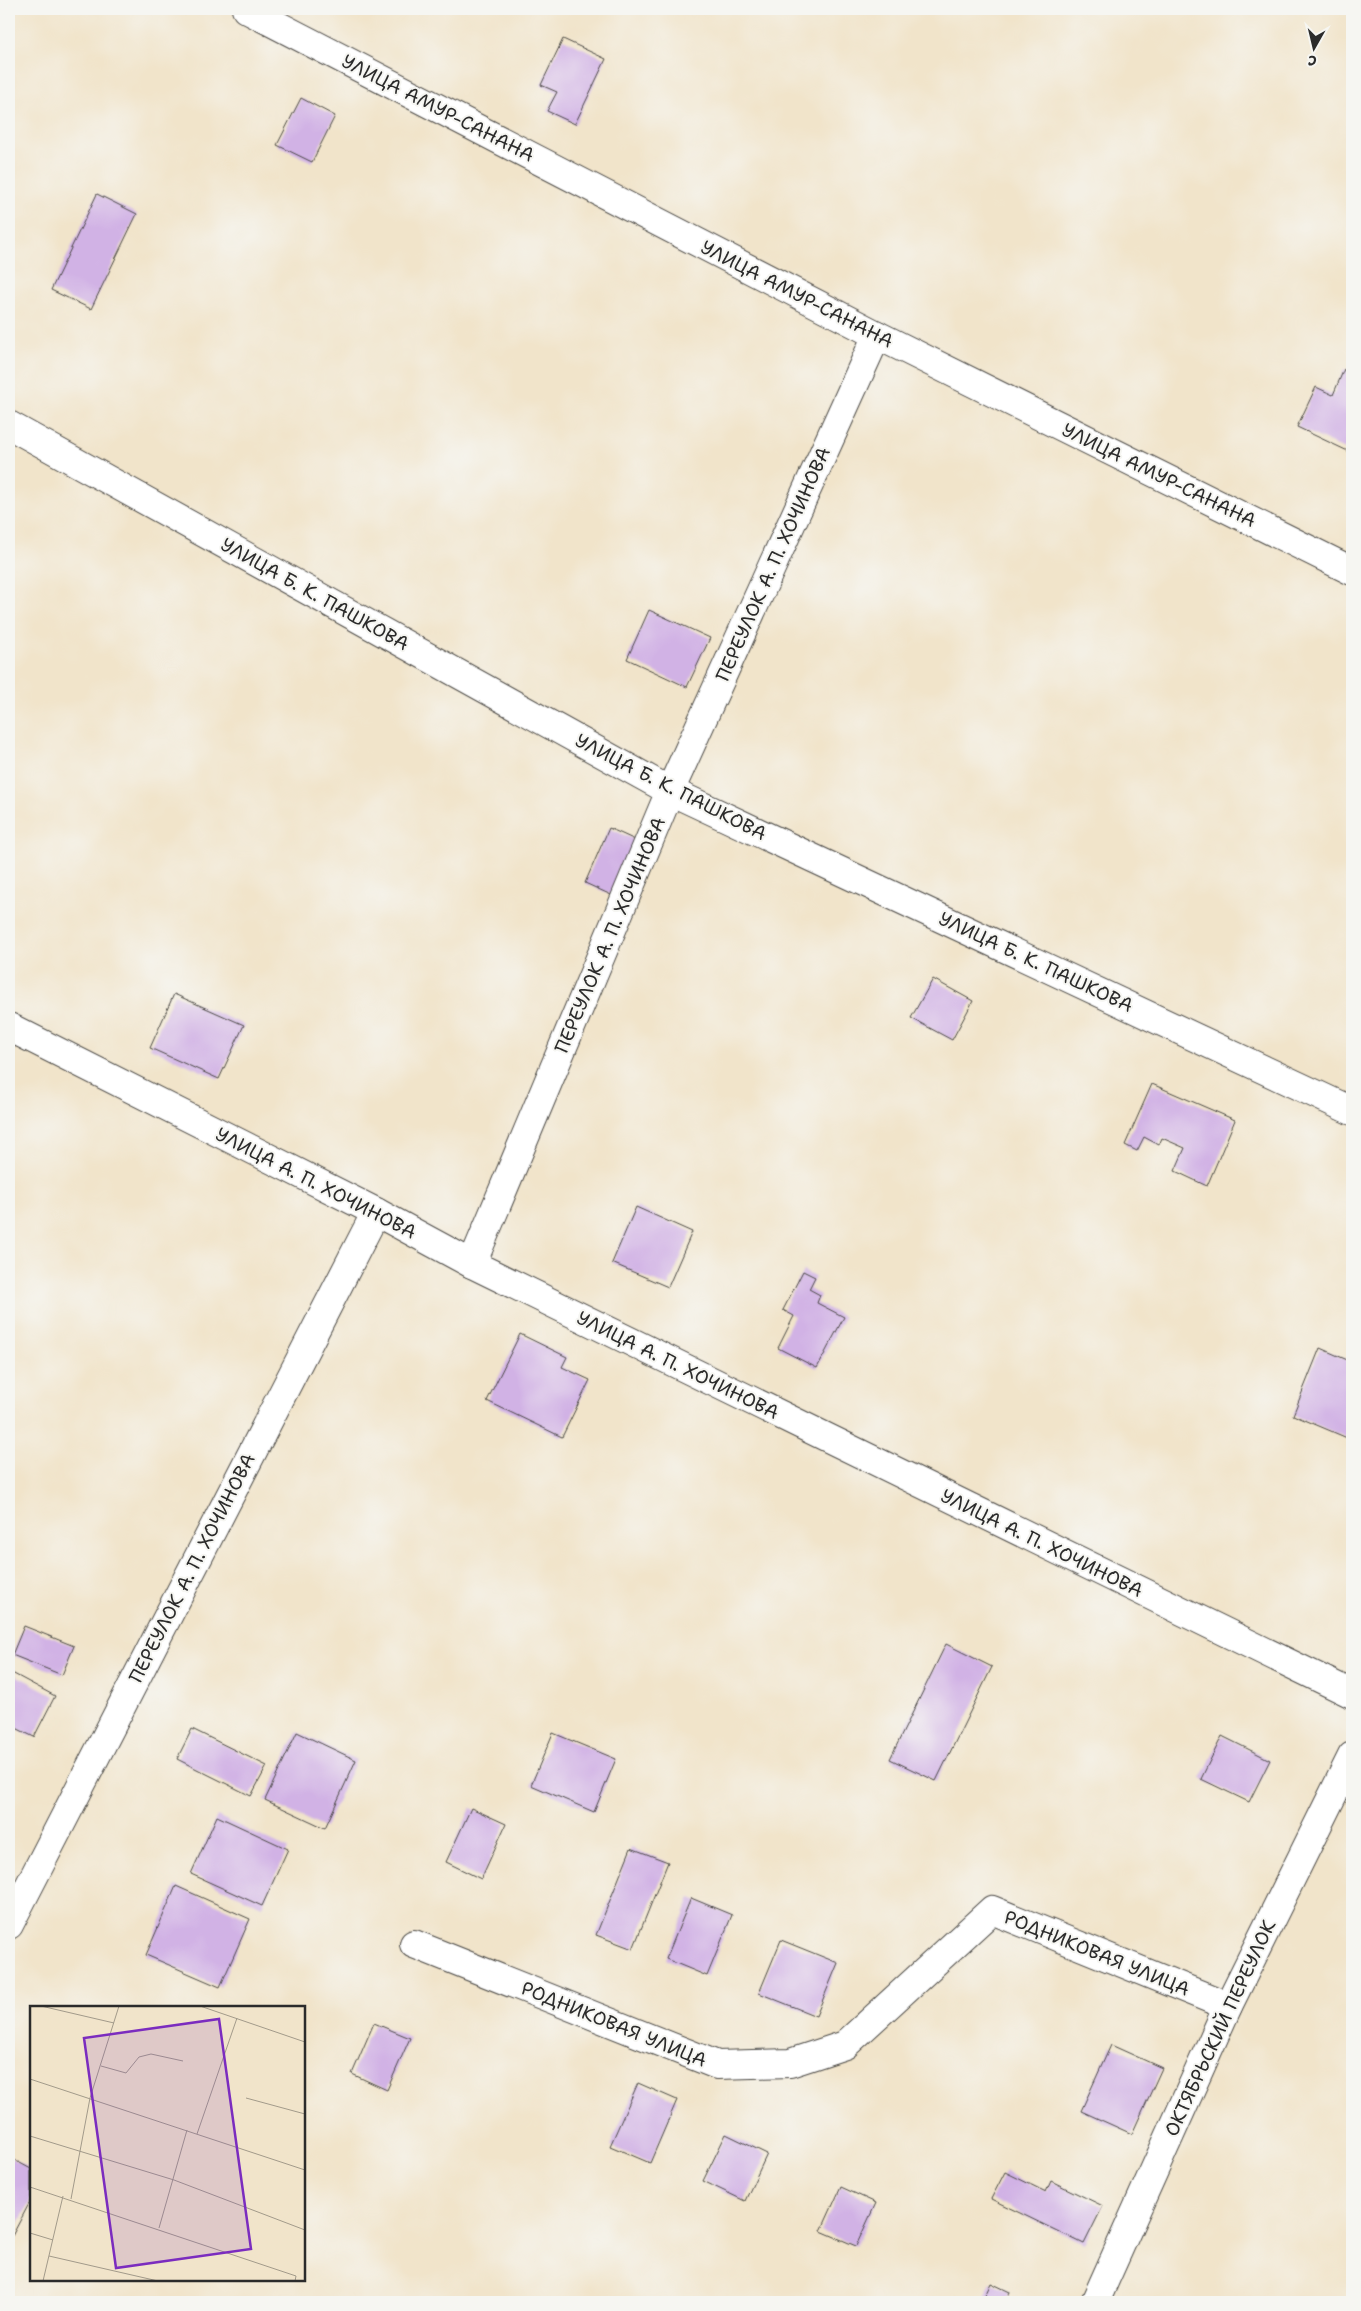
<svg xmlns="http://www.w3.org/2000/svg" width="1361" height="2311" font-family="'Shantell Sans',sans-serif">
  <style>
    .building { fill: #d1b2e5 }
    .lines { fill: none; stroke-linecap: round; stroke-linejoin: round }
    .minor-casing { stroke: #494743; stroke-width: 30 }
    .minor { stroke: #fff; stroke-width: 28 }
    .labels { text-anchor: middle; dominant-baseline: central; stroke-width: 4; stroke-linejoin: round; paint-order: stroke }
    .street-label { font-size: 19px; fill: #2b2b2b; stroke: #f6f6f2 }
    .inset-road { fill: none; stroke: #a29a8a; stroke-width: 1 }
    .view { fill: #7b2cbf; fill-opacity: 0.15; stroke: #7b2cbf; stroke-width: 2.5 }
    .inset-edge { fill: none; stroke: #2b2b2b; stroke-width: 2.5 }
  </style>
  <rect width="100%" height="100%" fill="#f6f6f2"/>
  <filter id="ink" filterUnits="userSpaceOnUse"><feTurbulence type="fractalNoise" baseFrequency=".02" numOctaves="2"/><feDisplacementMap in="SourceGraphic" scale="10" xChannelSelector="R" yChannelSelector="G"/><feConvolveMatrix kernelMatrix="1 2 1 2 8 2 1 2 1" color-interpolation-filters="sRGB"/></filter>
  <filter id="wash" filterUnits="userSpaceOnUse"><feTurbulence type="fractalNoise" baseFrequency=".0096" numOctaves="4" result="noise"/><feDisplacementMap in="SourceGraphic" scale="20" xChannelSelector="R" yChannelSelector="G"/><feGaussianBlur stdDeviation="1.12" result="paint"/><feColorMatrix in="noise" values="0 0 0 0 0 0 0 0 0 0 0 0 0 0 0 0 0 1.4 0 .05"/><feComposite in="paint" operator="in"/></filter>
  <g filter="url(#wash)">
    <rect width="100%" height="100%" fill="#f1e4ca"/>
    <g id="blocks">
      <g class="building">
        <polygon points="563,39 606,59 575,124 547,111 557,92 541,85"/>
        <polygon points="301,98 335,116 312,162 277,145"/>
        <polygon points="97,194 137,214 91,309 51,290"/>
        <polygon points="1344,369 1352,373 1352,453 1297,427 1316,387 1333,395"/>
        <polygon points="649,610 710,638 687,687 627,659"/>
        <polygon points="609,828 644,844 620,899 585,883"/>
        <polygon points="933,979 973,1001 952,1040 911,1018"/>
        <polygon points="174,994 244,1025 219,1079 150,1048"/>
        <polygon points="1152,1084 1235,1120 1207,1186 1175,1171 1185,1148 1162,1138 1159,1145 1144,1137 1137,1151 1125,1145"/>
        <polygon points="636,1207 692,1232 668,1287 612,1263"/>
        <polygon points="803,1271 815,1277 809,1289 820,1295 817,1303 844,1317 817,1368 778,1348 794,1316 783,1310"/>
        <polygon points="520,1334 567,1357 562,1367 590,1380 562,1437 487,1401"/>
        <polygon points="1320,1348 1352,1362 1352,1440 1293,1415"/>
        <polygon points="24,1626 74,1646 62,1675 12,1655"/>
        <polygon points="946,1644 992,1667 936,1781 890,1759"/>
        <polygon points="12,1673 55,1696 34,1737 12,1726 9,1732 9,1679"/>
        <polygon points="192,1729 267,1766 251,1796 177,1759"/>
        <polygon points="297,1732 356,1760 325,1828 265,1800"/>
        <polygon points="553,1733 616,1759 594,1812 531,1785"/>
        <polygon points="1222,1736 1270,1760 1249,1802 1201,1779"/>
        <polygon points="471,1808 506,1824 481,1879 446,1862"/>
        <polygon points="217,1816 288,1849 262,1906 191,1874"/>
        <polygon points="631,1848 668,1862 633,1949 596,1935"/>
        <polygon points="176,1886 250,1919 220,1987 146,1955"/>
        <polygon points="691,1898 732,1915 707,1976 666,1959"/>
        <polygon points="781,1940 838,1963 816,2016 759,1993"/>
        <polygon points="374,2023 410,2038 387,2090 352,2074"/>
        <polygon points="1111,2045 1162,2068 1132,2134 1081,2111"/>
        <polygon points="638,2083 677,2100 650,2163 610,2146"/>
        <polygon points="726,2134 767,2154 745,2201 703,2181"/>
        <polygon points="9,2157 31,2169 31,2200 12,2236 9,2234"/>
        <polygon points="1005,2172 1046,2192 1051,2181 1103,2206 1084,2244 991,2199"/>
        <polygon points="841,2187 876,2203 856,2246 821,2231"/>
        <polygon points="991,2283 1010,2292 1005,2302 982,2302"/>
      </g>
    </g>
  </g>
  <g filter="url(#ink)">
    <use href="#blocks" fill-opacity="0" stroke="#494743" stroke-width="1"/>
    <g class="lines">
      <defs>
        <g id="minor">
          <polyline points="246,9 877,335 1352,571"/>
          <polyline points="9,425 670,791 1352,1111"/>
          <polyline points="9,1027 376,1212 472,1264 1352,1694"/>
          <polyline points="472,1264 670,791 877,335"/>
          <polyline points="9,1925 376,1212"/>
          <polyline points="414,1944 717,2065 790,2063 845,2045 992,1910 1228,2006"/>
          <polyline points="1095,2302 1228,2006 1352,1756"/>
        </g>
      </defs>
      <use href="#minor" class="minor-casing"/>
      <use href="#minor" class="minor"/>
    </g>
  </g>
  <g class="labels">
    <g class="street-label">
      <text transform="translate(438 108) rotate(27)">УЛИЦА АМУР-САНАНА</text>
      <text transform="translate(797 294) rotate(27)">УЛИЦА АМУР-САНАНА</text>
      <text transform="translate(1159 475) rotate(26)">УЛИЦА АМУР-САНАНА</text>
      <text transform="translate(773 564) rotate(-66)">ПЕРЕУЛОК А. П. ХОЧИНОВА</text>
      <text transform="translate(315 594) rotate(29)">УЛИЦА Б. К. ПАШКОВА</text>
      <text transform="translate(671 787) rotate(27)">УЛИЦА Б. К. ПАШКОВА</text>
      <text transform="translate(610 935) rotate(-67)">ПЕРЕУЛОК А. П. ХОЧИНОВА</text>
      <text transform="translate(1036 962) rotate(25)">УЛИЦА Б. К. ПАШКОВА</text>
      <text transform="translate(316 1183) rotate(27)">УЛИЦА А. П. ХОЧИНОВА</text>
      <text transform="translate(678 1365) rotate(26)">УЛИЦА А. П. ХОЧИНОВА</text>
      <text transform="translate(1042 1543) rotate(26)">УЛИЦА А. П. ХОЧИНОВА</text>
      <text transform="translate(192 1568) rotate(-63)">ПЕРЕУЛОК А. П. ХОЧИНОВА</text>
      <text transform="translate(1097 1953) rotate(22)">РОДНИКОВАЯ УЛИЦА</text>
      <text transform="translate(614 2024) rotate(22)">РОДНИКОВАЯ УЛИЦА</text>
      <text transform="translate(1220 2028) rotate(-65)">ОКТЯБРЬСКИЙ ПЕРЕУЛОК</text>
    </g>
  </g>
  <g transform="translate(30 2006)">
    <rect width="275" height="275" fill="#f1e4ca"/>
    <path class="inset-road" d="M11 0 84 17M170 0 275 36M71 60 96 67 109 51 121 48 153 55M0 73 275 164M216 92 275 108M167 128 207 12M0 130 144 174 275 224M0 181 266 270 265 275M41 193 60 92 89 0M129 222 157 124M0 227 23 234M19 250 128 275M13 275 33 190"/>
    <path class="view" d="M189 13 221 243 86 262 54 32Z"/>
    <rect width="275" height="275" class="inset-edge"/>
  </g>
  <rect width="1361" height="2311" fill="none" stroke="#f6f6f2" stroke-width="30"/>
  <g transform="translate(1314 48) rotate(188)" stroke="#f6f6f2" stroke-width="4" paint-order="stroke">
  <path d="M0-4L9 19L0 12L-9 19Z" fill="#2b2b2b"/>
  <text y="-8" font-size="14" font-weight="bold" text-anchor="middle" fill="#2b2b2b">С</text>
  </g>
</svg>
